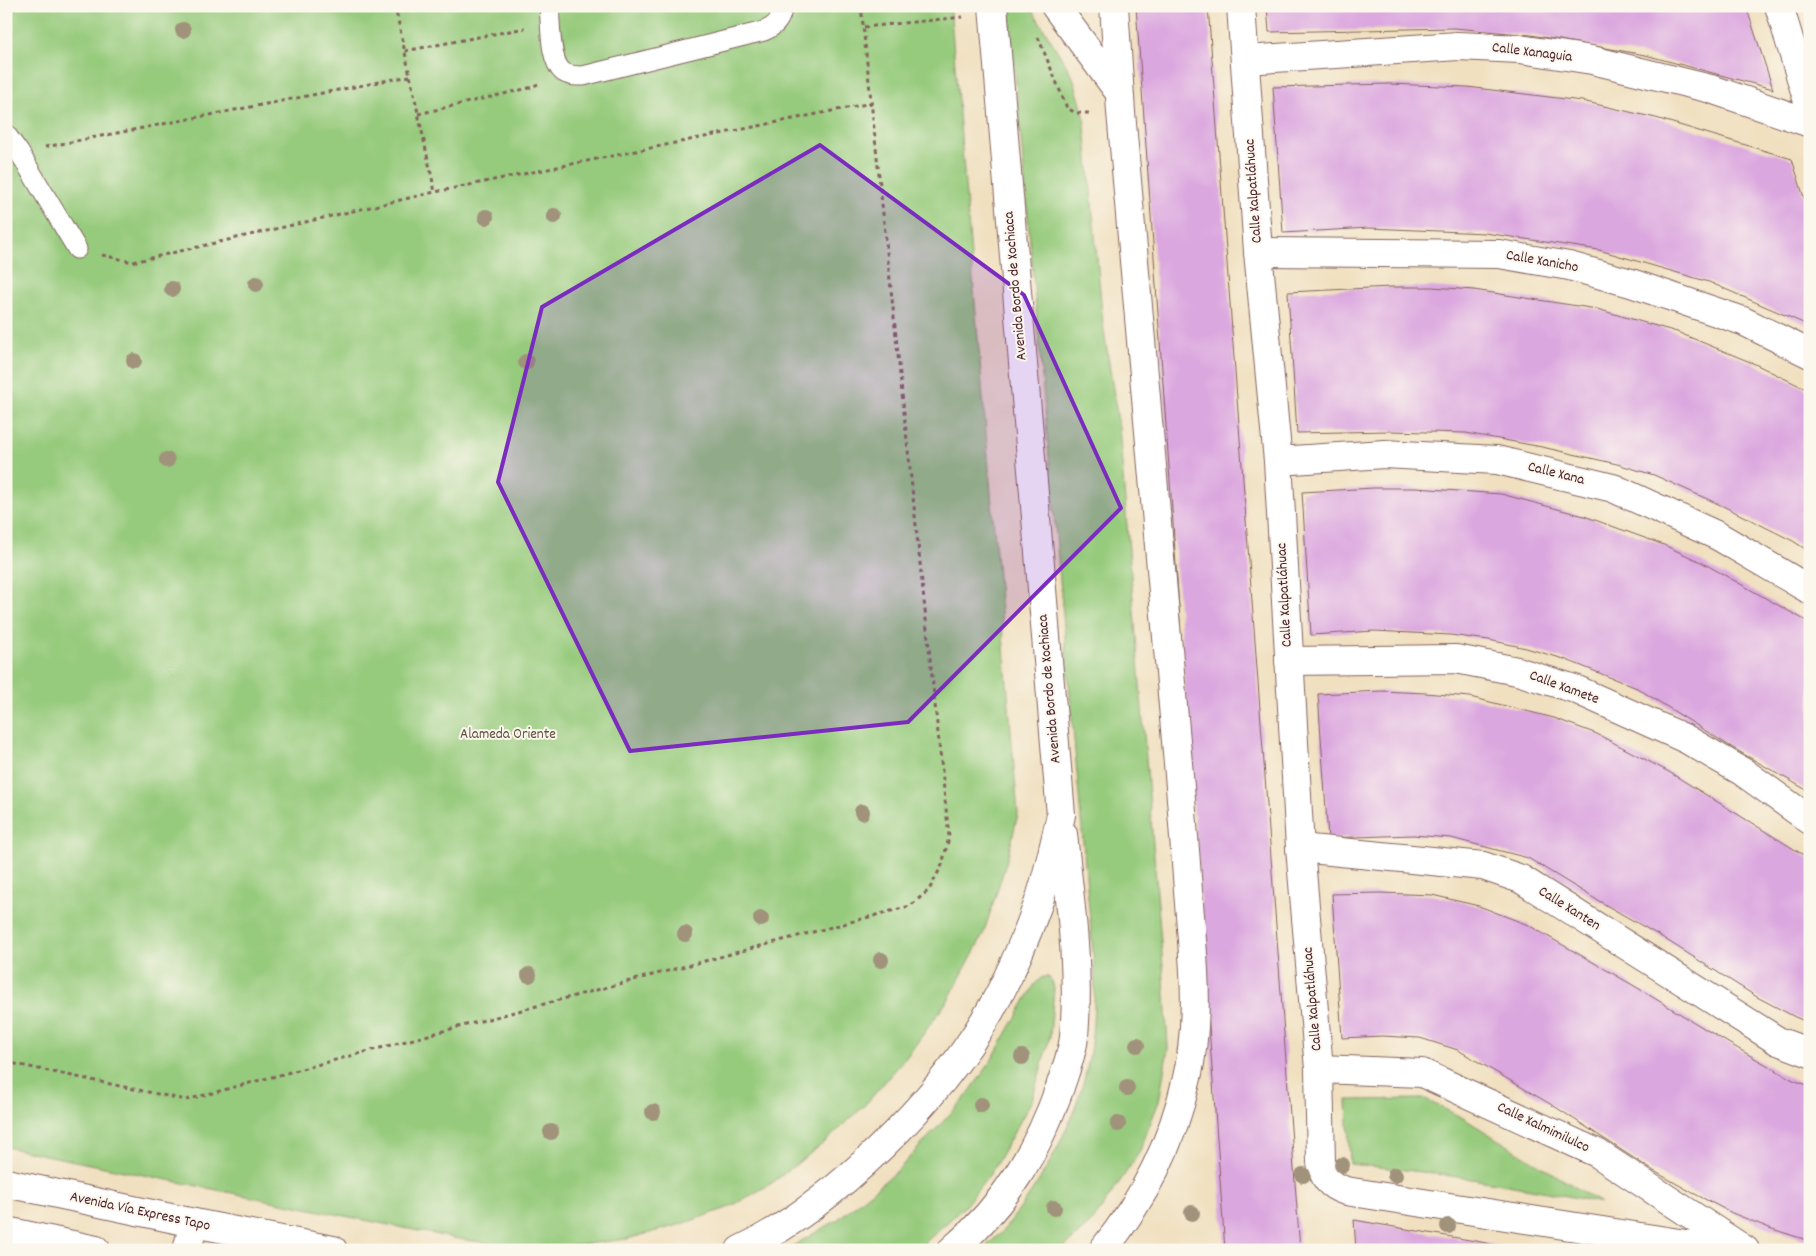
<svg xmlns="http://www.w3.org/2000/svg" width="1816" height="1256" font-family="Dekko,sans-serif">
  <style>
    .green { fill: #96ca7b; stroke: #707453 }
    .building { fill: #dba7df }
    .lines { fill: none; stroke-linecap: round; stroke-linejoin: round }
    .lane-casing { stroke: #84635f; stroke-width: 21 }
    .street-casing { stroke: #84635f; stroke-width: 30 }
    .primary-casing { stroke: #84635f; stroke-width: 30 }
    .path { stroke: #84635f; stroke-width: 3; stroke-dasharray: 4 4; stroke-linecap: butt }
    .lane { stroke: #fff; stroke-width: 19 }
    .street { stroke: #fff; stroke-width: 28 }
    .primary { stroke: #fff; stroke-width: 28 }
    .tree { fill: #a1927b }
    .marked { fill: #7b2cbf; fill-opacity: 0.2; stroke: #7b2cbf; stroke-width: 4; stroke-linejoin: round }
    .labels { text-anchor: middle; dominant-baseline: central; stroke-width: 4; stroke-linejoin: round; paint-order: stroke }
    .street-label { font-size: 15px; fill: #4a1f2b; stroke: #fbf7ec }
    .park-label { font-size: 15px; fill: #615243; stroke: #fbf7ec }
  </style>
  <rect width="100%" height="100%" fill="#fbf7ec"/>
  <filter id="ink" filterUnits="userSpaceOnUse"><feTurbulence type="fractalNoise" baseFrequency=".02" numOctaves="2"/><feDisplacementMap in="SourceGraphic" scale="10" xChannelSelector="R" yChannelSelector="G"/><feConvolveMatrix kernelMatrix="1 2 1 2 8 2 1 2 1" color-interpolation-filters="sRGB"/></filter>
  <filter id="wash" filterUnits="userSpaceOnUse"><feTurbulence type="fractalNoise" baseFrequency=".0096" numOctaves="4" result="noise"/><feDisplacementMap in="SourceGraphic" scale="20" xChannelSelector="R" yChannelSelector="G"/><feGaussianBlur stdDeviation="1.12" result="paint"/><feColorMatrix in="noise" values="0 0 0 0 0 0 0 0 0 0 0 0 0 0 0 0 0 1.4 0 .05"/><feComposite in="paint" operator="in"/></filter>
  <g filter="url(#wash)">
    <rect width="100%" height="100%" fill="#f0e0c0"/>
    <g class="green">
      <polygon points="6,6 950,6 1018,814 1007,860 983,935 948,1000 908,1055 864,1106 825,1142 772,1183 730,1207 682,1224 627,1239 540,1250 458,1239 6,1147"/>
      <path d="M1011 6H1028L1035 14 1073 77 1084 115 1103 324 1119 428 1164 978 1168 1048 1159 1101 1139 1153 1093 1221 1061 1250H982C991 1241 1002 1233 1009 1223 1048 1174 1083 1108 1091 1045 1094 1023 1094 999 1095 977L1010 15Z"/>
      <polygon points="1047,976 1052,981 1054,988 1050,1036 1032,1100 991,1173 964,1207 917,1250 786,1250 837,1220 897,1171 965,1098 988,1066 1035,984 1041,978"/>
      <path d="M1424 1099 1463 1118 1601 1203C1518 1185 1434 1172 1350 1164L1347 1100Z"/>
    </g>
    <g id="blocks">
      <g class="building">
        <polygon points="1136,6 1208,6 1300,1250 1225,1250"/>
        <polygon points="1267,6 1746,6 1773,89 1645,55 1531,35 1454,28 1269,32"/>
        <polygon points="1389,84 1467,87 1582,101 1656,118 1792,159 1810,217 1810,326 1709,282 1599,250 1485,233 1369,228 1283,233 1273,87"/>
        <polygon points="1391,287 1432,287 1474,290 1597,309 1677,332 1755,364 1810,391 1810,552 1793,541 1725,507 1654,475 1617,464 1542,447 1466,433 1389,431 1297,433 1288,292"/>
        <polygon points="1374,488 1416,488 1501,494 1584,516 1664,545 1703,563 1810,623 1810,792 1733,748 1637,688 1564,659 1526,648 1489,640 1450,635 1374,631 1311,635 1302,492"/>
        <polygon points="1381,691 1425,693 1470,697 1554,718 1597,734 1669,772 1810,859 1810,1023 1795,1017 1757,997 1660,936 1592,897 1528,858 1451,838 1413,835 1328,838 1318,694"/>
        <polygon points="1381,893 1432,895 1479,906 1528,925 1631,984 1730,1044 1793,1080 1810,1086 1810,1241 1772,1229 1732,1213 1693,1193 1652,1170 1557,1108 1458,1050 1420,1038 1382,1036 1342,1038 1332,894"/>
        <polygon points="1354,1220 1481,1242 1518,1250 1356,1250"/>
      </g>
    </g>
  </g>
  <g filter="url(#ink)">
    <use href="#blocks" fill-opacity="0" stroke="#84635f" stroke-width="1"/>
    <g class="lines">
      <defs>
        <g id="lane">
          <path d="M549 6C551 23 549 61 563 72 569 76 576 76 583 76L764 31C776 26 782 19 782 6"/>
          <polyline points="6,134 19,152 77,249"/>
        </g>
        <g id="street">
          <path d="M1241 6 1258 252 1278 461 1300 848 1319 1069 1321 1162C1323 1178 1330 1186 1346 1191L1724 1250"/>
          <polyline points="1779,6 1810,108"/>
          <polyline points="1246,60 1458,46 1520,49 1592,60 1711,89 1810,123"/>
          <polyline points="1258,252 1499,254 1569,266 1631,283 1743,321 1810,354"/>
          <polyline points="1278,461 1384,454 1497,460 1613,488 1718,536 1810,590"/>
          <polyline points="1289,661 1456,659 1517,671 1575,689 1686,739 1743,772 1810,820"/>
          <polyline points="1300,848 1483,866 1521,879 1778,1041 1810,1053"/>
          <polyline points="1319,1069 1422,1073 1597,1153 1745,1250"/>
        </g>
        <g id="primary">
          <polyline points="1055,6 1119,92"/>
          <polyline points="6,1183 194,1223 333,1250"/>
          <polyline points="6,1231 96,1250"/>
          <polyline points="187,1250 194,1223"/>
          <path d="M740 1250C832 1207 940 1099 990 1011 1009 978 1025 940 1038 904 1048 875 1054 845 1061 815L993 6"/>
          <path d="M952 1250C1005 1205 1037 1152 1060 1087 1065 1071 1073 1052 1074 1036 1080 968 1070 901 1063 834"/>
          <path d="M1103 1250C1145 1197 1172 1144 1187 1078 1200 1021 1194 962 1189 904 1185 849 1181 795 1176 741 1158 531 1139 321 1121 112L1114 6"/>
        </g>
      </defs>
      <use href="#lane" class="lane-casing"/>
      <use href="#street" class="street-casing"/>
      <use href="#primary" class="primary-casing"/>
      <g class="path">
        <polyline points="395,6 435,192"/>
        <polyline points="864,27 963,17"/>
        <polyline points="1038,37 1067,108 1076,113 1090,113"/>
        <polyline points="405,51 525,28"/>
        <polyline points="418,114 529,88 538,84"/>
        <polyline points="45,147 410,76"/>
        <polyline points="102,255 133,262 435,192 871,103"/>
        <polyline points="6,1062 186,1100 910,906 929,890 942,865 949,837 861,6"/>
      </g>
      <use href="#lane" class="lane"/>
      <use href="#street" class="street"/>
      <use href="#primary" class="primary"/>
    </g>
    <g class="tree">
      <circle cx="183" cy="30" r="8"/>
      <circle cx="554" cy="216" r="8"/>
      <circle cx="486" cy="217" r="8"/>
      <circle cx="256" cy="284" r="8"/>
      <circle cx="172" cy="289" r="8"/>
      <circle cx="134" cy="361" r="8"/>
      <circle cx="526" cy="362" r="8"/>
      <circle cx="167" cy="460" r="8"/>
      <circle cx="862" cy="812" r="8"/>
      <circle cx="761" cy="919" r="8"/>
      <circle cx="685" cy="934" r="8"/>
      <circle cx="881" cy="960" r="8"/>
      <circle cx="529" cy="975" r="8"/>
      <circle cx="1137" cy="1045" r="8"/>
      <circle cx="1022" cy="1057" r="8"/>
      <circle cx="1127" cy="1088" r="8"/>
      <circle cx="981" cy="1105" r="8"/>
      <circle cx="653" cy="1112" r="8"/>
      <circle cx="1118" cy="1124" r="8"/>
      <circle cx="551" cy="1132" r="8"/>
      <circle cx="1342" cy="1165" r="8"/>
      <circle cx="1303" cy="1175" r="8"/>
      <circle cx="1395" cy="1175" r="8"/>
      <circle cx="1054" cy="1208" r="8"/>
      <circle cx="1192" cy="1213" r="8"/>
      <circle cx="1448" cy="1226" r="8"/>
    </g>
  </g>
  <path class="marked" d="M820 145 1024 295 1121 508 908 722 630 751 498 482 542 307Z"/>
  <g class="labels">
    <g class="street-label">
      <text transform="translate(1532 53) rotate(7)">Calle Xanaguia</text>
      <text transform="translate(1254 191) rotate(-94)">Calle Xalpatláhuac</text>
      <text transform="translate(1542 262) rotate(10)">Calle Xanicho</text>
      <text transform="translate(1016 286) rotate(-95)">Avenida Bordo de Xochiaca</text>
      <text transform="translate(1556 474) rotate(14)">Calle Xana</text>
      <text transform="translate(1285 595) rotate(-93)">Calle Xalpatláhuac</text>
      <text transform="translate(1564 688) rotate(20)">Calle Xamete</text>
      <text transform="translate(1050 689) rotate(-95)">Avenida Bordo de Xochiaca</text>
      <text transform="translate(1569 909) rotate(32)">Calle Xanten</text>
      <text transform="translate(1313 999) rotate(-95)">Calle Xalpatláhuac</text>
      <text transform="translate(1543 1128) rotate(25)">Calle Xalmimilulco</text>
      <text transform="translate(140 1212) rotate(12)">Avenida Vía Express Tapo</text>
    </g>
    <g class="park-label">
      <text x="508" y="735">Alameda Oriente</text>
    </g>
  </g>
  <rect width="1816" height="1256" fill="none" stroke="#fbf7ec" stroke-width="25"/>
</svg>
